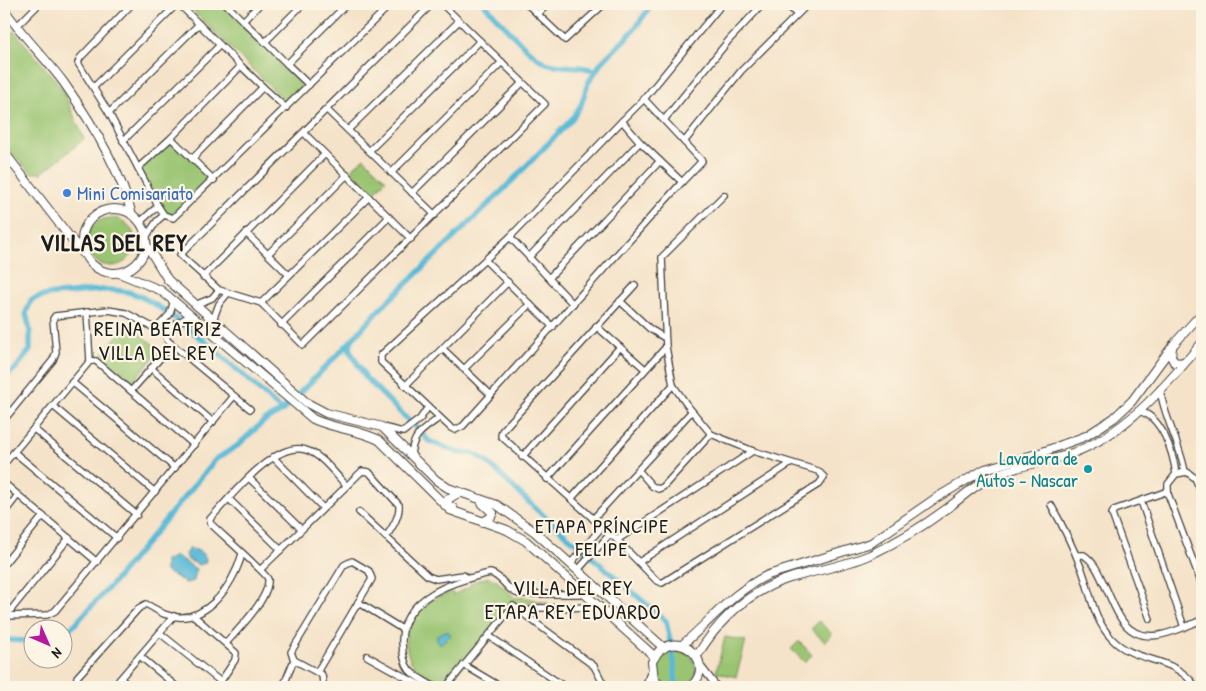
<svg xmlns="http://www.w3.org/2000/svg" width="1206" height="691" font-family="'Patrick Hand',sans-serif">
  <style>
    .green { fill: #9ac471; stroke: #5b7046 }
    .water { fill: #59b9d7; stroke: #3a6a7a }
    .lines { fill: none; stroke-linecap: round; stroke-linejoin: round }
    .canal { stroke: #59b9d7; stroke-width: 5.5 }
    .minor-casing { stroke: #3d3a36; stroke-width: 8 }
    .tertiary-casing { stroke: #3d3a36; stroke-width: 10 }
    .minor { stroke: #fff; stroke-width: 5.5 }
    .tertiary { stroke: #fff; stroke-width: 8 }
    .shop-dot { fill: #3f7fe0; stroke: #fcf5e5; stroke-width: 2 }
    .culture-dot { fill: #0f9aa8; stroke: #fcf5e5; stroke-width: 2 }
    .labels { text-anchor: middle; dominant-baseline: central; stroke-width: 4.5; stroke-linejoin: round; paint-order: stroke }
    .shop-label { font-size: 19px; fill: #366cbe; stroke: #fcf5e5; text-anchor: start }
    .culture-label { font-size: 19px; fill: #0d838f; stroke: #fcf5e5; text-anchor: end }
    .neighbourhood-label { font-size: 20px; letter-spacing: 1px; fill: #1c1c1c; stroke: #fcf5e5 }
    .quarter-label { font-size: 21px; letter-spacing: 1px; fill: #1c1c1c; stroke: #fcf5e5 }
    .district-label { font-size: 24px; font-weight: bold; letter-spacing: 1px; fill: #1c1c1c; stroke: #fcf5e5 }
  </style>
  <rect width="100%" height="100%" fill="#fcf5e5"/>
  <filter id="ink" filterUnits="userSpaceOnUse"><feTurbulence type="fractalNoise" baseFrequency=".02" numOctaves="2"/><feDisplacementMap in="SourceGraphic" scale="10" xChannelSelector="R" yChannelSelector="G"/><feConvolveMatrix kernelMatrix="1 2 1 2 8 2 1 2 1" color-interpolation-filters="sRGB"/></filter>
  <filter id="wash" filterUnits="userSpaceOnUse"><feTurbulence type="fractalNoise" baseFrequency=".0096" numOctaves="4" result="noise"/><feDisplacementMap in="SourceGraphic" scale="20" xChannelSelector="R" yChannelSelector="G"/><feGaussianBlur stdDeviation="1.12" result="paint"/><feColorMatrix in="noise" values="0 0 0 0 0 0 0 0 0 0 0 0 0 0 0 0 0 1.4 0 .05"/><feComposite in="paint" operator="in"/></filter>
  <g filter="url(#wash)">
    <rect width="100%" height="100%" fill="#f5e3c9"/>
    <g class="green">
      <polygon points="186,4 221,4 303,85 286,102"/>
      <polygon points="14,31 62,88 84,139 42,173 31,173 4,145 4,40"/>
      <polygon points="171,138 214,180 178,216 164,215 138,168"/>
      <polygon points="364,158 386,180 374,193 351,170"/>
      <circle cx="111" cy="242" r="24"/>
      <polygon points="127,323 160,350 133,381 101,356"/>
      <path d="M488 577 497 581 515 598 524 597 548 603H532L526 610 515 603 448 684C438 680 422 675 414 666 404 655 404 627 412 615 419 603 440 597 452 592L453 595 471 586 470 583Z"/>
      <polygon points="819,621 832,634 825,642 811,629"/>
      <polygon points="725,637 746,641 736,677 716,672"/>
      <polygon points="799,641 812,655 804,662 791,649"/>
      <circle cx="677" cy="670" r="19"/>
    </g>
    <g class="water">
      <path d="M189 549C196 549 204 552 206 559L205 563 199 565 188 560 185 554Z"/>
      <polygon points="176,556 196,569 194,581 186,583 165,571 165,561"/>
      <polygon points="448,631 451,635 440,644 436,637 442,632"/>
    </g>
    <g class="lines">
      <g class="canal">
        <path d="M484 4C499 19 528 55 546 63 562 69 580 64 596 71"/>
        <polyline points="652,4 634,30 601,63 588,83 581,105 571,120 504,189 378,311 351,341 350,351 366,378 429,441 459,453 473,453 488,463 536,509 666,621 674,661 676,687"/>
        <path d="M4 378 16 368 30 350V331L26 313 31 300C44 294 56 294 71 293 90 291 110 288 128 292 167 301 250 382 282 411"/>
        <polyline points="62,638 113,583 216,459 237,446 264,421 282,411 351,341"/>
        <polyline points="4,640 32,641"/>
      </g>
    </g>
  </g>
  <g filter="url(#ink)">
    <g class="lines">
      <defs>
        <g id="minor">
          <polyline points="132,4 80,58 78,63 109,113 158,206 164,215 173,218 391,4"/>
          <polyline points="179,4 199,24"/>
          <polyline points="226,4 243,21 260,4"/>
          <polyline points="432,4 180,255 219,290 261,303 303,345 545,104 442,4"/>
          <polyline points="527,4 565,40 604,4"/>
          <polyline points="786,4 797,14"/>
          <polyline points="538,14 548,4"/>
          <polyline points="243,21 265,42 303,4"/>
          <polyline points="16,27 39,4"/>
          <polyline points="265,42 287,64 347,4"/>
          <polyline points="287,64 309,85"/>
          <polyline points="94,87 177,4"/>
          <polyline points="644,99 722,4"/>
          <polyline points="327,110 435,215"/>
          <polyline points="109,113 199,24 220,45"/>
          <polyline points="664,120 729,40 763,4"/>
          <polygon points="622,121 640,142 682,182 463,426 455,430 451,428 381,362 381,355 510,237"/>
          <polyline points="622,121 644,99 702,161 682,182"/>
          <polyline points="348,130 459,21"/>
          <polyline points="304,133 411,239"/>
          <polyline points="171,138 241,66 263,87"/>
          <polyline points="123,141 220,45 241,66"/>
          <polyline points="684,142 741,71 808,4"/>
          <polyline points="369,151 480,41"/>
          <polyline points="192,159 263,87 286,108"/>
          <polyline points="138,168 171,138 214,180"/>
          <polyline points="391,173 502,62"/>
          <polyline points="412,193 522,83"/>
          <polyline points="140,222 158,206"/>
          <polyline points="246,233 289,275"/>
          <polyline points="146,237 157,221 164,215"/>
          <polyline points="510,237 573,304"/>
          <polyline points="268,254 347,175"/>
          <polyline points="529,257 640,142"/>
          <polyline points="485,260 553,327"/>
          <polyline points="203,277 325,154"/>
          <polyline points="549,278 660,161"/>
          <polyline points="635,285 502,431 501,436 617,540 656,580 662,583 819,484 824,477 818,471 753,451 711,434 687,405 673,385 666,347 662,257 724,195"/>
          <polyline points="620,301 650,329 665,338"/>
          <polyline points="261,303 369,197"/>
          <polyline points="195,305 212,298 219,290"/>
          <polyline points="87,312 90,361 96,361 194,445"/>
          <path d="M192 316C181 319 173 325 166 335L167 340 250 409"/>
          <polyline points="213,320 219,304 228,293"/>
          <polyline points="281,325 389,217"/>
          <polyline points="596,326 645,369"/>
          <polyline points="443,349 491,395"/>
          <polyline points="151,368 213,422"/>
          <polyline points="464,369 530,304"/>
          <polyline points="72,382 175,468"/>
          <polyline points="405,386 508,282"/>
          <path d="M1160 389C1164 418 1180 443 1185 472"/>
          <polyline points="131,391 172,345"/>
          <polyline points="53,406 155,492"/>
          <path d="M1138 411C1162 415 1173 453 1176 474"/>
          <polyline points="4,420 53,360 56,352 53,319 55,316 108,310 126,313 156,329 170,314 174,300"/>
          <polyline points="382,427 403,432 420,419 428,407"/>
          <polyline points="34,429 137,515"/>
          <polyline points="14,452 117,538"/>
          <path d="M411 455C413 434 423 430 439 418"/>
          <polyline points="273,457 323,508"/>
          <polyline points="522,457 620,347"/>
          <polyline points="4,464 90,361"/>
          <polyline points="639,471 652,486 658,489 663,487 711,434"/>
          <polyline points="249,478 301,529"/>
          <polyline points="547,479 666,347"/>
          <polyline points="4,483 97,562"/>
          <polyline points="1202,494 1195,478 1187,472 1176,474 1168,484 1168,494 1202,585"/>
          <polyline points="229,499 281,550"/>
          <polyline points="571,499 673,385"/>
          <polyline points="1141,501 1184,627"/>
          <path d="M1051 505C1063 526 1073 547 1082 570 1091 594 1093 619 1112 639 1137 665 1173 654 1196 687"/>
          <polyline points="359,512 428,576 436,579 463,575 468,578"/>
          <polyline points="4,513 18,495"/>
          <polyline points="593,519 691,412"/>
          <polyline points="617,540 753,451"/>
          <path d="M1076 555H1084C1094 562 1098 571 1103 582 1110 595 1115 612 1124 623 1145 649 1178 629 1202 620"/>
          <polyline points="639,562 790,464"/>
          <polyline points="4,564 43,516"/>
          <polyline points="570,564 602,527"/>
          <path d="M261 569 362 471 369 472 399 505C400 516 392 528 386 537"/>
          <polyline points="578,570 610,534"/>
          <polyline points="358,602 402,629"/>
          <polyline points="524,613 536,608 599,607"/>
          <polyline points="193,615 236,653 235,660 217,687"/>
          <polyline points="4,616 47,615 55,611 234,396"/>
          <polyline points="6,616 69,538"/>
          <polyline points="1150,619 1112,514 1114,510 1168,491"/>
          <polyline points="161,634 221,682"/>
          <polyline points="489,636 565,687"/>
          <path d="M226 643C238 630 270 598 268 579 267 574 218 531 210 523V519C229 499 275 439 306 450 322 455 334 473 346 485"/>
          <polyline points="367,656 423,687"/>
          <polyline points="141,657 177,687"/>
          <polyline points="464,665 501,687"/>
          <polyline points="700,665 717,687"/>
          <polyline points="317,672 372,579 369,571 352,561 344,565 291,652 294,660 322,675 323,683 321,687"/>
          <polyline points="121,679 130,687"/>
          <path d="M83 687 77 681V677L139 608 146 604C152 607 158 611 164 614 203 629 233 587 242 554"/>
          <polyline points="113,687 174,616"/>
          <polyline points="283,687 294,660"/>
          <path d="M435 687C411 674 403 671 402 642 401 597 454 581 490 573 503 576 506 591 519 594H585"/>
          <polyline points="446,687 513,606 594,666 605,687"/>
          <polyline points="645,687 652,668"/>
        </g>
        <g id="tertiary">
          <path d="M4 9C22 36 45 57 64 83 90 120 121 171 132 215"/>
          <polyline points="4,152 82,253"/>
          <circle cx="114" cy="241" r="32"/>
          <polyline points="146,244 168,280 307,403 326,413 382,427 436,480 448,488 497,505 535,532 664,648"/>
          <path d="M119 273 160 290 169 297 313 419C334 429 358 429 379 440L450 510 507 530 526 541 655 657"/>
          <polyline points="1172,348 1171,356 1174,362 1181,363 1187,360"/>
          <polyline points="482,503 493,513 490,518 482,522"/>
          <polyline points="453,508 448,505 448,499 460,492"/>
          <path d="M682 645C712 620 732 592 768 575L871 543 936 498 985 469 1040 453 1086 436 1114 418 1132 401 1174 344 1202 313"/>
          <path d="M697 656C719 619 749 591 790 578 817 570 845 566 870 555 895 543 922 527 945 510 959 500 974 485 991 477 1014 466 1042 463 1067 455 1123 437 1165 387 1202 343"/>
          <path d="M660 687 654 679 652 662C668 623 721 658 691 687"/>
        </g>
      </defs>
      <use href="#minor" class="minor-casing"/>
      <use href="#tertiary" class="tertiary-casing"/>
      <use href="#minor" class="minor"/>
      <use href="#tertiary" class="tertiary"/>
    </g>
  </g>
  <circle class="shop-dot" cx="67" cy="193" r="5"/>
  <circle class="culture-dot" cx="1088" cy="469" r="5"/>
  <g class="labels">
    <g class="shop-label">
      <text x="77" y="193">Mini Comisariato</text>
    </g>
    <g class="culture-label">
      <text x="1078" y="458">Lavadora de<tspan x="1078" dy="22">Autos - Nascar</tspan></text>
    </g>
    <g class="neighbourhood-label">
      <text x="602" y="525">ETAPA PRÍNCIPE<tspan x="602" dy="23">FELIPE</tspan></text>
    </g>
    <g class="quarter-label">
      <text x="158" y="328">REINA BEATRIZ<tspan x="158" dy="24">VILLA DEL REY</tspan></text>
      <text x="573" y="587">VILLA DEL REY<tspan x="573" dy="24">ETAPA REY EDUARDO</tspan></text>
    </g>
    <g class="district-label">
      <text x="114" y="242">VILLAS DEL REY</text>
    </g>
  </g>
  <rect width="1206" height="691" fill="none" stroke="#fcf5e5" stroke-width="20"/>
  <g transform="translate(48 644) rotate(135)"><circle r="24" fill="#fcf5e5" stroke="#a29e95"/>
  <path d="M0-4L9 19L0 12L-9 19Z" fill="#b5179e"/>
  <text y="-8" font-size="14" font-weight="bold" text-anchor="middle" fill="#1c1c1c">N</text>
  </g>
</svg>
